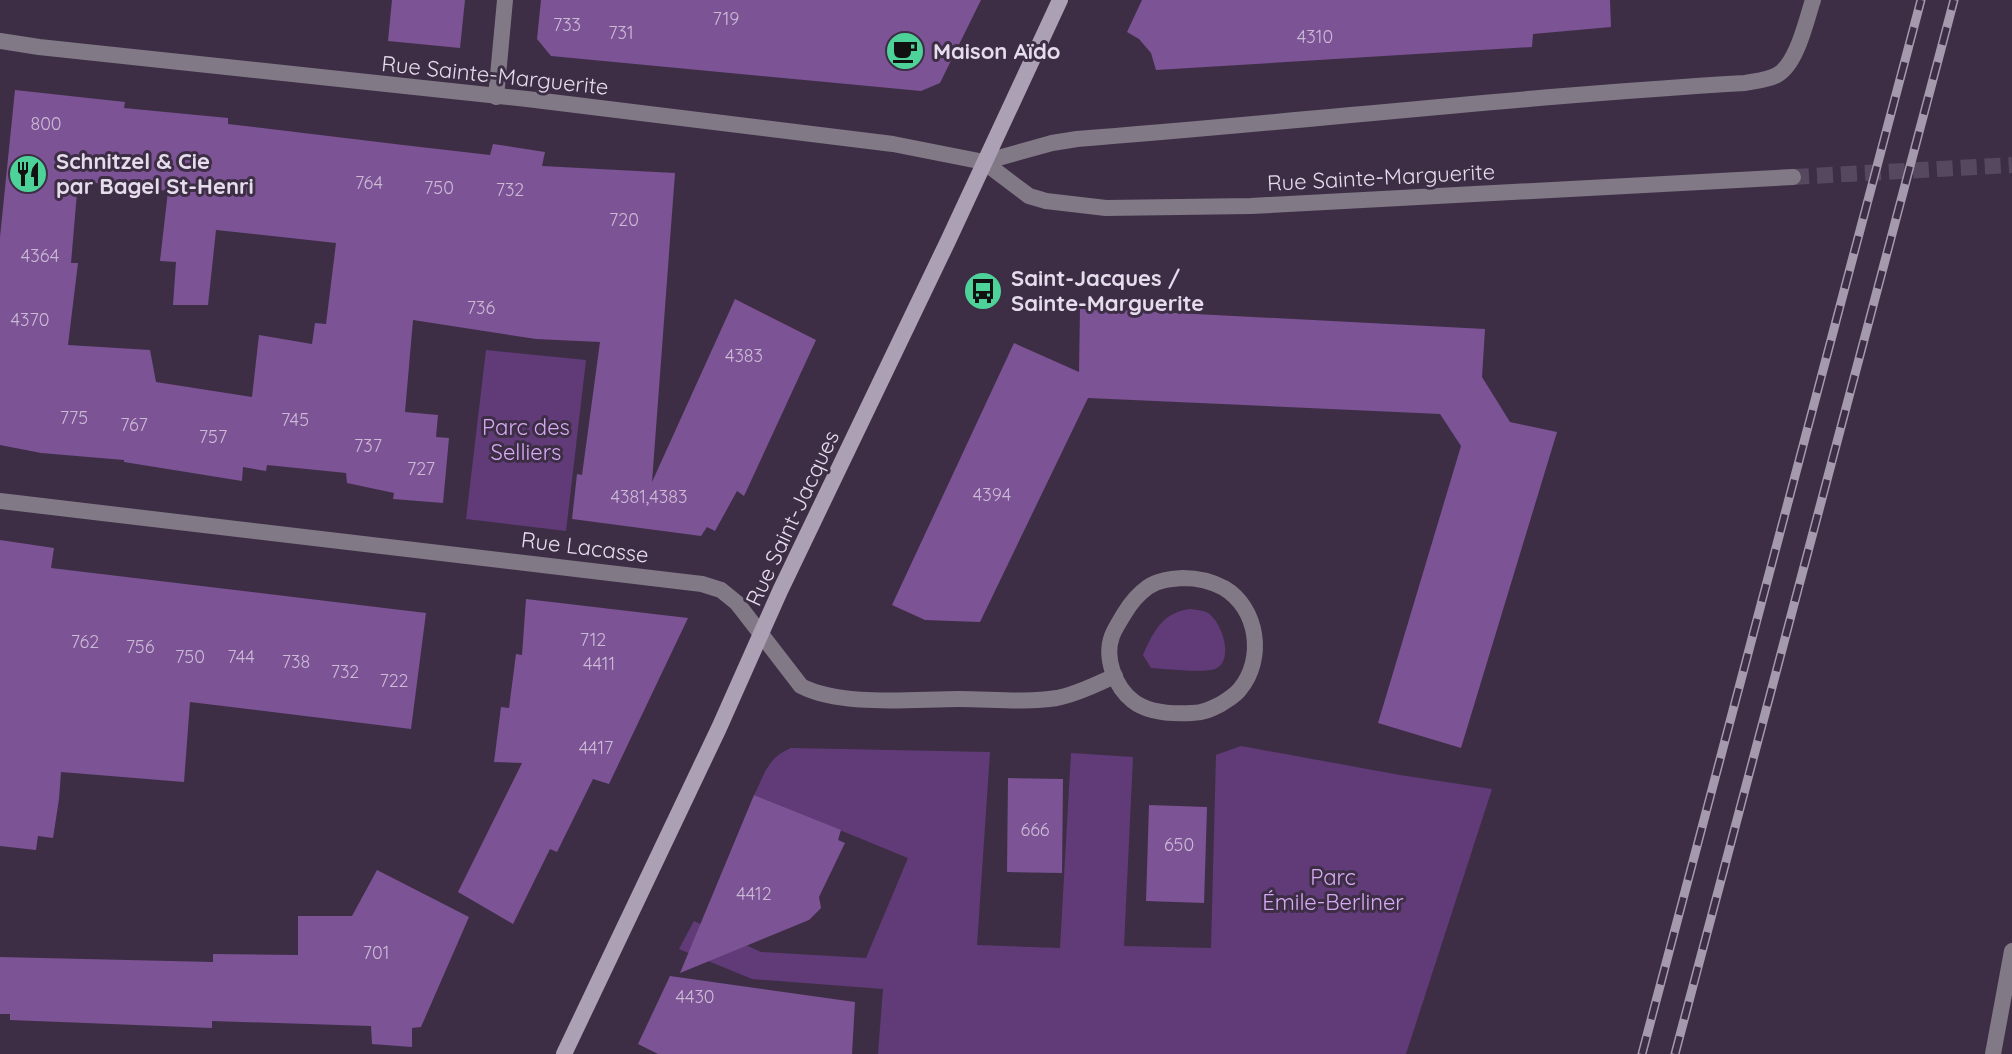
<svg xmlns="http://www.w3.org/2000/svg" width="2012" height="1054" font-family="Quicksand,sans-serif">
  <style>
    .green { fill: #613b78 }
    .building { fill: #7c5394; fill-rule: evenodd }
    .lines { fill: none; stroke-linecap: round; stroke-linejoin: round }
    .tertiary-tunnel { stroke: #56485f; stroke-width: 16; stroke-dasharray: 16 8; stroke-linecap: butt }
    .minor { stroke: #817986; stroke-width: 16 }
    .tertiary { stroke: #817986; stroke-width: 16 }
    .secondary { stroke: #aca0b4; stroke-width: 16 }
    .rail-casing { stroke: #a59aad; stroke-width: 9 }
    .rail { stroke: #3d2e46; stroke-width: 6; stroke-dasharray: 18; stroke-linecap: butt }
    .labels { text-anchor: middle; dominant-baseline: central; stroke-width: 6; stroke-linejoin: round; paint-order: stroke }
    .number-label { font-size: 18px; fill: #cbbad6 }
    .poi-label { font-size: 22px; font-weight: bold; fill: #e5dcec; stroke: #3d2e46; text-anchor: start }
    .street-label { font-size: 22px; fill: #e5dcec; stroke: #3d2e46 }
    .park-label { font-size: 22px; fill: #d7abf4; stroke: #3d2e46 }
  </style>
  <rect width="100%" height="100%" fill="#3d2e46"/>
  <g class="green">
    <polygon points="486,350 586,360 566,531 466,519"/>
    <path d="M1190 609C1196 610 1203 610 1208 613 1222 622 1235 661 1215 669 1204 673 1165 669 1151 668L1143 655C1153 632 1163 612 1190 609Z"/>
    <path d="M1241 746 1400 775 1492 789 1406 1054H878L883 989 752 979 679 949 694 921 761 952 866 958 908 858 754 795C765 774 767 758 791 748L990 752 977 945 1060 948 1071 753 1133 757 1124 946 1211 948 1216 755Z"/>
  </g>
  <g class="building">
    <polygon points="392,0 465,0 460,48 388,41"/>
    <polygon points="541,0 981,0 940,83 921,91 551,56 537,39"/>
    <polygon points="1142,0 1610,0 1611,27 1533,34 1532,47 1156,70 1151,53 1139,39 1127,32"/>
    <path d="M15 90 125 102 124 108 228 118V124L403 145 490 155 493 144 545 152 542 166 675 173 652 482 735 299 816 340 744 496 737 491 715 531 707 527 701 536 572 519 577 474 582 475 600 342 536 339 413 320 405 412 438 415 436 437 449 438 443 503 393 499 394 493 347 483 346 473 267 465 266 471 243 467 242 481 124 462V460L41 453 0 445V237ZM78 181 168 191 160 261 176 262 173 305H208L216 230 336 243 326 324 315 323 312 344 259 335 252 397 156 382 150 350 68 345 78 263H71Z"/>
    <polygon points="1080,308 1485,329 1482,377 1510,422 1557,432 1461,748 1378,723 1461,446 1440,414 1088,398 980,622 925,620 892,605 1014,343 1079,372"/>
    <polygon points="0,540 54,548 51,568 426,613 411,729 190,702 184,782 61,772 59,799 53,838 38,836 36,850 0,846"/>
    <polygon points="526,599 688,618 609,784 593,779 557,852 550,849 513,924 458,892 522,763 494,762 501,707 509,708 516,654 522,655"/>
    <polygon points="1008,778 1063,779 1062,873 1007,872"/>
    <polygon points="754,795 841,830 838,840 845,843 819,897 821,908 809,920 680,973"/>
    <polygon points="1149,805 1207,807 1204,903 1146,901"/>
    <polygon points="377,870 469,917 421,1027 412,1028 412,1047 372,1044 371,1026 212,1021 212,1028 10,1020 10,1014 0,1014 0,957 213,962 213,954 298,955 298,916 352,916"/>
    <polygon points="670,976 855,1002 852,1054 658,1054 638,1044"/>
  </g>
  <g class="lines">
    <polyline class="tertiary-tunnel" points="1793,177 2012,165"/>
    <g class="minor">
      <path d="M0 41 39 47 527 99 893 144 984 162 1052 143 1077 139C1300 122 1522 96 1745 83 1755 81 1768 80 1777 75 1797 64 1806 21 1813 0"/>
      <polyline points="496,97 505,0"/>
      <path d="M0 501 702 584 721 590 737 603 801 686C841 707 913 699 959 699 991 699 1025 703 1057 698 1078 694 1096 684 1115 676"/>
      <path d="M1183 578C1197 578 1211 581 1224 588 1258 608 1265 659 1240 689 1235 696 1228 699 1221 704 1211 709 1203 713 1192 713 1174 714 1148 713 1133 701 1115 687 1104 658 1112 636 1115 628 1120 621 1124 614 1130 604 1138 594 1148 587 1158 580 1170 579 1183 578Z"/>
      <polyline points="1993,1054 2012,951"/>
    </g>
    <polyline class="tertiary" points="984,162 1029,196 1046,201 1106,208 1251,206 1793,177"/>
    <polyline class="secondary" points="564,1054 719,728 780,591 948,241 1060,0"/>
    <defs>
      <g id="rail">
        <polyline points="1642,1054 1921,0"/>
        <polyline points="1675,1054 1954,0"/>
      </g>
    </defs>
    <use href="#rail" class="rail-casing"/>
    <use href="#rail" class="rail"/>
  </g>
  <defs>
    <symbol id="cafe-disc" viewBox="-11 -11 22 22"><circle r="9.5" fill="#4dd39a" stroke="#3d2e46"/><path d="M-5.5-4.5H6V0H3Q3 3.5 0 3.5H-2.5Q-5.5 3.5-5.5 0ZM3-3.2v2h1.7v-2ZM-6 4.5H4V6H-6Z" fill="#111"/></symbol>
    <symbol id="restaurant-disc" viewBox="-11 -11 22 22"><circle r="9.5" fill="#4dd39a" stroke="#3d2e46"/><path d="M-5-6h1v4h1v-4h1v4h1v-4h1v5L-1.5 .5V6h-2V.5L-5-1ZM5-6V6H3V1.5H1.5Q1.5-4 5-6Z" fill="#111"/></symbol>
    <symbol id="bus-disc" viewBox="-11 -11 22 22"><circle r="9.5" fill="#4dd39a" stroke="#3d2e46"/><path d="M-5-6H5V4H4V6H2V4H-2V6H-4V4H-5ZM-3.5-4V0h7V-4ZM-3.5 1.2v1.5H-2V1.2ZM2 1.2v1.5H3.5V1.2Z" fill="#111"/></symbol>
  </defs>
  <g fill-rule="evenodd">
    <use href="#cafe-disc" x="883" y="29" width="44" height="44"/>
    <use href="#restaurant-disc" x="6" y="152" width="44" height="44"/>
    <use href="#bus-disc" x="961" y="269" width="44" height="44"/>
  </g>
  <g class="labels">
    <g class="number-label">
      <text x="726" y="18">719</text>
      <text x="567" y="24">733</text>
      <text x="621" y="32">731</text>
      <text x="1315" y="36">4310</text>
      <text x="46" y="123">800</text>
      <text x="369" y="182">764</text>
      <text x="439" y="187">750</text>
      <text x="510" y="189">732</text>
      <text x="624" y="219">720</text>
      <text x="40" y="255">4364</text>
      <text x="481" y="307">736</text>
      <text x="30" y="319">4370</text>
      <text x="744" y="355">4383</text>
      <text x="74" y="417">775</text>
      <text x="295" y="419">745</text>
      <text x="134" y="424">767</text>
      <text x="213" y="436">757</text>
      <text x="368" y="445">737</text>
      <text x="421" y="468">727</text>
      <text x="992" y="494">4394</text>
      <text x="649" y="496">4381,4383</text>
      <text x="593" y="639">712</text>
      <text x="85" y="641">762</text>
      <text x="140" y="646">756</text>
      <text x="190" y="656">750</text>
      <text x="241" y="656">744</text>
      <text x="296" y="661">738</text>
      <text x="599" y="663">4411</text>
      <text x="345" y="671">732</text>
      <text x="394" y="680">722</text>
      <text x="596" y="747">4417</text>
      <text x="1035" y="829">666</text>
      <text x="1179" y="844">650</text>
      <text x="754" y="893">4412</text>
      <text x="376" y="952">701</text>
      <text x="695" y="996">4430</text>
    </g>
    <g class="poi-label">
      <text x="933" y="51">Maison Aïdo</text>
      <text x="56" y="161">Schnitzel &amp; Cie<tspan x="56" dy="25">par Bagel St-Henri</tspan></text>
      <text x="1011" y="278">Saint-Jacques /<tspan x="1011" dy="25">Sainte-Marguerite</tspan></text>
    </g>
    <g class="street-label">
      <text transform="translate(495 75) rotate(6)">Rue Sainte-Marguerite</text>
      <text transform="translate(1381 177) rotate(-3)">Rue Sainte-Marguerite</text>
      <text transform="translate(792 518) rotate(-65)">Rue Saint-Jacques</text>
      <text transform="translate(585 547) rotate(7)">Rue Lacasse</text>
    </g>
    <g class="park-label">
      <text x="526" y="427">Parc des<tspan x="526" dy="25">Selliers</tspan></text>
      <text x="1333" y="877">Parc<tspan x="1333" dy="25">Émile-Berliner</tspan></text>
    </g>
  </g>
</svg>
